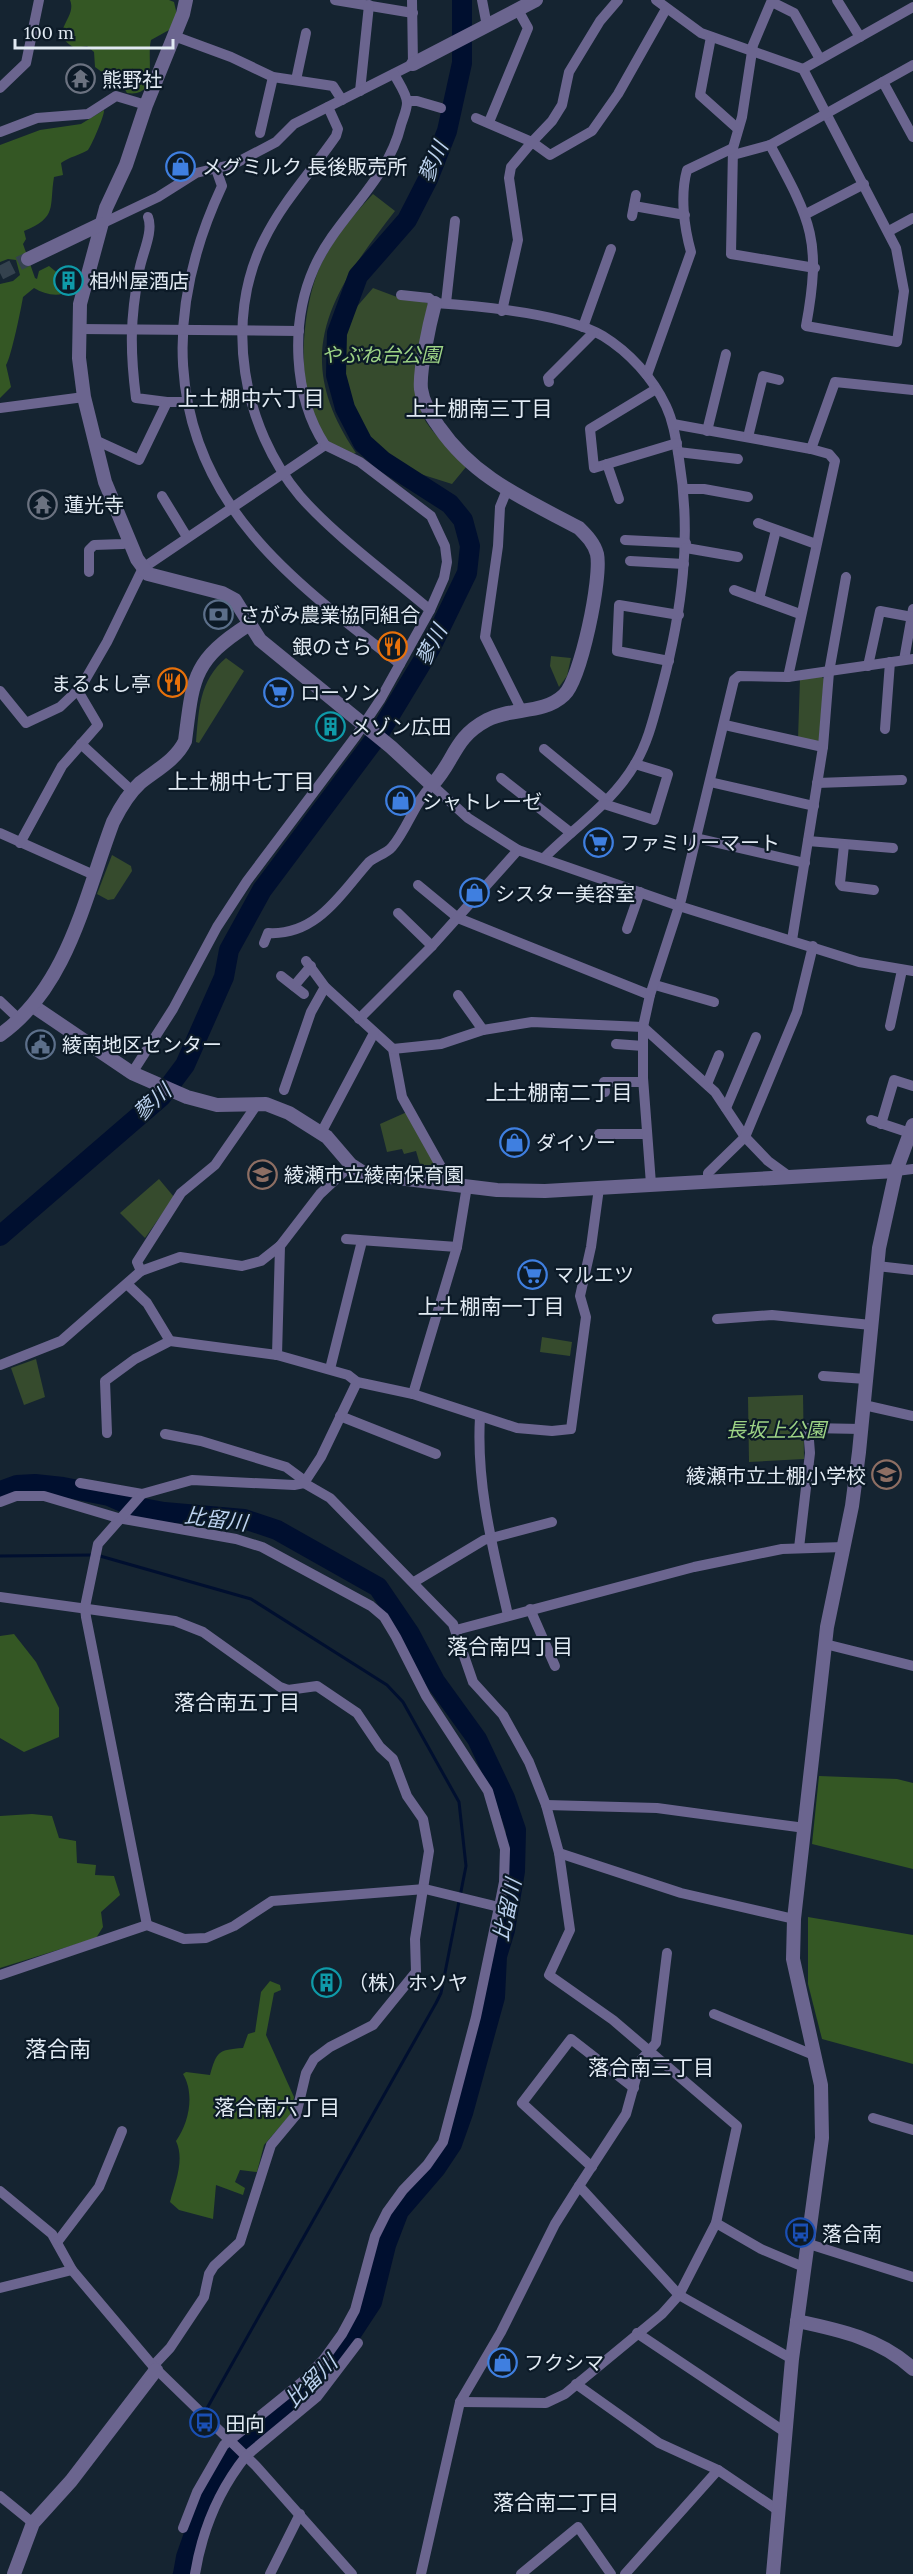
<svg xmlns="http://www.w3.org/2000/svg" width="913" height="2574" font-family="Lora,'Noto Sans JP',serif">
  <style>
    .green { fill: #364b2d }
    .forest { fill: #345724 }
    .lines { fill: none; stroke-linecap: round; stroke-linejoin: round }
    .stream { stroke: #000f2f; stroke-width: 3 }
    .river { stroke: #000f2f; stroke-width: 20 }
    .tertiary-tunnel { stroke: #34424e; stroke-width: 14; stroke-dasharray: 14 7; stroke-linecap: butt }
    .minor { stroke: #6b658f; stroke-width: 10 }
    .tertiary { stroke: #6b658f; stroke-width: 14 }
    .labels { text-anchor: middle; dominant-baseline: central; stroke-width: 4.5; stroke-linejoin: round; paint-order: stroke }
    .poi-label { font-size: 20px; fill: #e1eaf3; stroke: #0c1a27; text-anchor: start }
    .park-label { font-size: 20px; font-style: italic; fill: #9dd385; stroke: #0c1a27 }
    .water-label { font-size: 21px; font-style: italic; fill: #bdd3f0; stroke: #0c1a27 }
    .neighbourhood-label { font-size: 21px; fill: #e1eaf3; stroke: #0c1a27 }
    .quarter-label { font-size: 22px; fill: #e1eaf3; stroke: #0c1a27 }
  </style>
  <rect width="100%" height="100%" fill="#152431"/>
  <g class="green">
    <path d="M373 194 395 211C331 293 289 355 356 453L353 454C346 450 334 447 328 442 293 406 301 311 319 269 331 242 353 215 373 194Z"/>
    <path d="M373 288 397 297 428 303C423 332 410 397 426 422 437 438 453 452 466 467L452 484 395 466 377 447 350 405 341 355 343 337 354 310Z"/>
    <polygon points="551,656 571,658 567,676 559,687 550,666"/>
    <path d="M226 658 244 671 199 743 196 742C199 709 199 681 226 658Z"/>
    <polygon points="821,676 824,679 819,741 798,739 800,679"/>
    <polygon points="112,855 131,866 132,871 114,899 108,900 97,894"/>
    <polygon points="407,1112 439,1167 436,1173 422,1171 416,1151 404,1154 402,1149 387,1152 380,1124"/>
    <polygon points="159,1179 174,1197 145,1238 120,1213"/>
    <polygon points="542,1337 572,1342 570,1356 540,1352"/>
    <polygon points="36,1359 45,1397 24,1405 11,1368"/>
    <polygon points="803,1395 804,1459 749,1462 748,1397"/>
  </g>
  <g class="forest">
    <path d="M70 0H169L174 2 177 15 169 30 151 40C146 58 160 98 127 93L118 78 106 75 95 67 94 52 87 46 75 48C46 32 78 19 70 0Z"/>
    <path d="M104 110C105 115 91 147 88 150 80 155 69 157 61 163L63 175 54 177C49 207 58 217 24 231L26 239 23 244 35 278 37 279 39 271 49 266 60 275 59 282 68 291C59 298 44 294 34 288L23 297C21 309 11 358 6 365L11 387 0 398V284L13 281 20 275 16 260 8 259 0 262V145L40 130 81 124Z"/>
    <polygon points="14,1634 36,1662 59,1708 59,1737 24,1752 0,1738 0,1636"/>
    <polygon points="819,1776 897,1779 913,1783 913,1869 812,1844"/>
    <polygon points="32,1814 52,1816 59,1838 76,1841 77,1863 96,1865 95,1875 114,1876 120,1895 101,1912 103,1927 96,1938 0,1968 0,1816"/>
    <polygon points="808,1917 913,1935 913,2064 822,2039 808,1984"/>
    <path d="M270 1981 280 1985 281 1990 274 1993 266 2035 294 2097 290 2115 264 2145 257 2172 240 2170 235 2182 245 2188 243 2195 216 2185 213 2219 179 2210 170 2202C175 2183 185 2160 176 2141 189 2123 195 2094 183 2074L186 2072 210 2075C217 2051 218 2050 243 2048L248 2034 255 2032 261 1992Z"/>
  </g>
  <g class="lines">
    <g class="stream">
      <polyline points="0,1556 93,1555"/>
      <polyline points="100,1556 251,1599 387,1685 403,1702 459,1802 466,1866 441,1993 436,2003 206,2410"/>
      <polyline points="174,2574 186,2557"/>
    </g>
    <g class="river">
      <polyline points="0,1236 161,1097 185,1065 224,977 229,950 262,890 378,735 430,649 467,573 470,546 463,520 450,504 383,461 363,443 345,408 336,375 337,333 358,276 407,220 428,179 447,131 462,63 462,0"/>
      <polyline points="0,1491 17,1485 35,1484 63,1487 109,1496 132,1506 164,1512 244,1519 277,1530 378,1587 410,1634 435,1681 477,1739 505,1798 516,1830 515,1871 505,1930 497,1956 495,1997 463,2113 452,2144 436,2168 399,2211 386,2245 372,2302 332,2363 301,2395 245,2441 230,2457 200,2517 186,2557 183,2574"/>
    </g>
    <polyline class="tertiary-tunnel" points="0,273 28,259"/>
    <g class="minor">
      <polyline points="335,0 413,13"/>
      <polyline points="482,0 487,26"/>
      <polyline points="656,0 701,33 803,69"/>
      <polyline points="772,0 753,45 742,117 733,148 731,254 815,268"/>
      <polyline points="837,0 860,37"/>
      <polyline points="772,2 794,13 820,59"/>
      <polyline points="174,36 231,57 273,77 333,86 342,100"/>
      <polyline points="711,37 700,95 738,129"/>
      <polyline points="296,80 306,33"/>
      <polyline points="883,82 913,137"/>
      <polyline points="0,88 26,63 39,0"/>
      <polyline points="360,91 369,5"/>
      <polyline points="407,101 417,101 441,108"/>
      <path d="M328 107 338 129 336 136C312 171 283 201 264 240 223 321 243 428 300 496 334 535 390 576 430 610"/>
      <polyline points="476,118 532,142 552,121 562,105 569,72 600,21 618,0"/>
      <polyline points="489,122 528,28 518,10"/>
      <polyline points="0,132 37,118 88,114 116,96 146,105"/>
      <polyline points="260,133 273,77"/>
      <path d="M770 145C811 221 822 239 806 326L897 342 904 291 896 248 803 69 913 7"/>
      <polyline points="733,155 770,145 913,65"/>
      <path d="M216 169 222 186C166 306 164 430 253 535 292 582 352 627 400 664"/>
      <polyline points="634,206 685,215"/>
      <polyline points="806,214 864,184"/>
      <polyline points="632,216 636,195"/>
      <path d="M148 217C154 232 141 256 139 272 130 319 130 351 136 398L167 402"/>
      <polyline points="101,224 158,197 196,173 234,164 276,142 294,124 413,64 412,0"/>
      <polyline points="889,231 913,218"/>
      <path d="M401 295 429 298 435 303C479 306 566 314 603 336 629 352 653 378 666 406 674 423 676 441 679 459 692 537 682 611 662 687 655 712 649 741 635 764 613 802 575 827 544 858"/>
      <polyline points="446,303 455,221"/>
      <polyline points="502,311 518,240 509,178 511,167 532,142 550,155 592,131 618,94 666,9"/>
      <polyline points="583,327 611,249"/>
      <polyline points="79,329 299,331"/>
      <path d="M647 375 691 252C684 227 680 195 687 170L733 148"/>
      <polyline points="549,382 548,378 594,332"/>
      <polyline points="656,389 590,429 594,468 677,443"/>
      <polyline points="0,408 84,397"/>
      <polyline points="673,424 811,449 829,454 835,461 788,677"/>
      <polyline points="707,431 726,354"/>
      <polyline points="748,437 763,376 779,380"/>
      <polyline points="95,440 139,460 167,402 187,402"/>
      <polyline points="811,449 835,382 913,390"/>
      <polyline points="678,452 738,459"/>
      <polyline points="607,464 619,499"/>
      <polyline points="684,489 704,489 748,497"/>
      <polyline points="507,490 500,507 498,546 485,637 522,711"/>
      <polyline points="162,496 187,537"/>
      <polyline points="758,523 816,544"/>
      <polyline points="625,540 686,543"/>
      <polyline points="686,548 738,557"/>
      <polyline points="630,561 684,564"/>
      <polyline points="89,572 89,550 94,545 123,544 129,540"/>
      <polyline points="734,590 800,614"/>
      <polyline points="759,599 776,530"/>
      <polyline points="904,660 913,609"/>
      <polyline points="669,661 617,651 619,605 679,615"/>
      <polyline points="868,666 880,611 912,617"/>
      <path d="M0 691 26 723 60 707 81 687 107 642 143 568 325 445C293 396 290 322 314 268 337 216 387 183 401 125 403 118 407 110 407 103 407 94 398 82 394 74"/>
      <polyline points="725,725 823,747"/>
      <polyline points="885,729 890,662"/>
      <polyline points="81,744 132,791"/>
      <polyline points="544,749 607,801"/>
      <polyline points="501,778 571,833"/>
      <polyline points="710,782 814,806"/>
      <polyline points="817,783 902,780"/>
      <polyline points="604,804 654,820 668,774 635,764"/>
      <polyline points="0,833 94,875"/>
      <polyline points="696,838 805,863"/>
      <polyline points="808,841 893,848"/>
      <polyline points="20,843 62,766 98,725 78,691"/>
      <polyline points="844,845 840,883 842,886 874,890"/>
      <polyline points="418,885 458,918 650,995"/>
      <polyline points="398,913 432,946"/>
      <polyline points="627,929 640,892"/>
      <polyline points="792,940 823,747 829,672 846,577"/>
      <path d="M264 943 268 933C317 936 341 893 369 862 376 856 386 854 392 847 408 828 414 803 432 785L468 818 518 850 679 906 859 962 913 971"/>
      <polyline points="306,961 325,987 393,1049 402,1097 450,1183"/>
      <polyline points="281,976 304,994"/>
      <polyline points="655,985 714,1002"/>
      <polyline points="294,986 311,966"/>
      <polyline points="458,995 483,1030"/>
      <polyline points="0,1001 20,1020"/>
      <polyline points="359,1019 432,946 518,850"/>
      <polyline points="890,1026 902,970"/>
      <polyline points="616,1044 643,1046"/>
      <polyline points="393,1049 441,1044 483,1030 532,1022 643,1027 715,1092 745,1137 768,1161 790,1177"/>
      <polyline points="132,1073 173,1009 217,927 247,881 356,736 380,700 430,610 444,578 447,562 445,546 431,516 360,462 325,445"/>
      <polyline points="707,1084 719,1055"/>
      <polyline points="284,1090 311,1012 325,987"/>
      <polyline points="605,1092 604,1082 643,1082"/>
      <polyline points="726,1108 756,1037"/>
      <polyline points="871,1120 910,1133"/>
      <polyline points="881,1124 894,1080 913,1086"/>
      <polyline points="321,1133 374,1033"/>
      <polyline points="599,1134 647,1134"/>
      <polyline points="896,1171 913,1169"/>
      <polyline points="708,1181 708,1173 745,1137 797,1012 813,946"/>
      <polyline points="651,1184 643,1078 643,1027 650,995 681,900 734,680 739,676 788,677 913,659"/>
      <polyline points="346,1239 457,1247"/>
      <polyline points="877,1266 913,1270"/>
      <polyline points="141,1271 180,1257 242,1266 261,1261 280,1246 320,1194 351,1165"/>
      <polyline points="128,1285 147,1303 170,1341"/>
      <polyline points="717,1319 772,1315 871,1325"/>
      <polyline points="277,1355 280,1246"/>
      <polyline points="0,1365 61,1341 141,1271 137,1262 181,1193 215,1165 258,1103"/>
      <polyline points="330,1369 362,1241"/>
      <polyline points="823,1376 866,1379"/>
      <polyline points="413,1394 457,1247 467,1186"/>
      <polyline points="864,1405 913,1416"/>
      <polyline points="340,1416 436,1454"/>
      <path d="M480 1417C476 1485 493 1549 508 1615"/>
      <polyline points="107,1433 105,1381 135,1359 170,1341 277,1355 348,1375 357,1382 413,1394 517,1428 552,1431 571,1429 586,1317 580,1296 591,1247 599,1188"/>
      <polyline points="165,1434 201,1441 286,1467 305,1481"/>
      <polyline points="80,1483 142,1494"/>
      <polyline points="304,1483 330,1498 453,1624 473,1682 503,1715 529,1762 546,1805 559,1853 570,1930 549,1975 613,2020 737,2126 716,2223 679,2295 662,2314 565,2394 546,2403 460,2402"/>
      <polyline points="0,1502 16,1496 44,1496 118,1518 236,1539 262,1547 371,1606 384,1617 396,1637 426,1696 488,1791 505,1849 504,1882 499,1907 476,2017 443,2142 427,2165 403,2190 387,2212 375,2236 355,2310 342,2334 324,2359 302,2382 224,2445 197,2492 183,2528"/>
      <polyline points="799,1548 810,1453 808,1428 862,1429"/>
      <polyline points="414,1582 484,1540 552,1522"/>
      <polyline points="0,1597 175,1621 203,1632 280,1687 288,1690 317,1686 357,1713 380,1747 393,1759 407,1796 423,1819 429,1851 415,1939 416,1972 373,2025 330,2047 314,2059 306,2073 296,2115 271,2145 240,2242 214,2266 209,2274 204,2297 170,2348 153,2366"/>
      <polyline points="530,1609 555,1666"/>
      <polyline points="456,1630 694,1567 782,1549 843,1547"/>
      <polyline points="825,1644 913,1666"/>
      <polyline points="546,1805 657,1808 805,1828"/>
      <polyline points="559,1853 681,1893 794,1919"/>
      <polyline points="147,1925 86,1617 85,1607 98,1544 142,1494 192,1480 294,1485 304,1483 321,1457 357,1382"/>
      <polyline points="0,1975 147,1925 184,1939 206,1938 234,1926 272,1901 425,1889 499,1907"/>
      <polyline points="714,2014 816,2056"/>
      <polyline points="873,2118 913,2130"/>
      <polyline points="592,2167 522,2103 571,2039 634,2088"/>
      <polyline points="579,2186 626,2114 641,2060 656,2043 667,1953"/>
      <polyline points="0,2191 52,2234 72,2270 153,2366 256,2466 352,2574"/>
      <polyline points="716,2223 761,2249 806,2268"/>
      <polyline points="58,2241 99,2187 122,2131"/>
      <polyline points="809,2244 913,2277"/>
      <polyline points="0,2288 72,2270"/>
      <polyline points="637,2333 785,2432"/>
      <polyline points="576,2384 659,2443 718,2470 779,2511"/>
      <polyline points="0,2496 33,2523"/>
      <path d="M195 2574C202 2531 219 2490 246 2456L317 2397 358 2343"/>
      <polyline points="270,2574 300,2514"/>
      <polyline points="421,2574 460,2402 501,2332 555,2224 579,2186 679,2295 792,2359"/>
      <polyline points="521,2574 578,2527 611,2574"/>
      <polyline points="625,2574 718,2470"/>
    </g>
    <g class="tertiary">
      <path d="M186 0 183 14 146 105 126 165 106 208 80 304 79 358 84 397 105 482 137 559 148 574 222 593 235 600 260 640 391 747 432 785C455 761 453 738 487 720 511 707 543 715 564 695 581 679 602 577 597 554 594 543 587 536 579 528 525 499 475 479 439 427 431 416 423 403 421 389 419 371 430 322 435 303"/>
      <polyline points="413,64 536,0"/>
      <polyline points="28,259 101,224"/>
      <polyline points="33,1006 132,1073 187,1097 217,1105 266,1104 289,1113 327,1137 351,1165 365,1174 497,1190 545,1191 896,1171"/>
      <path d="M0 1035C68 987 85 896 113 822 120 808 128 794 140 783 156 770 176 760 185 741 193 679 192 661 248 625"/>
      <path d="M797 2321C840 2330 881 2339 913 2369"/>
      <polyline points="14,2574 33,2523 71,2481 156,2370"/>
      <polyline points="773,2574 792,2359 822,2138 821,2085 793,1959 794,1919 827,1627 852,1506 859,1452 879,1248 896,1171 913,1125"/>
    </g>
  </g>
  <defs>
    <symbol id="temple-ring" viewBox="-11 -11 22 22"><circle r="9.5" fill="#0c1a27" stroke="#6b7280" stroke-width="1.5"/><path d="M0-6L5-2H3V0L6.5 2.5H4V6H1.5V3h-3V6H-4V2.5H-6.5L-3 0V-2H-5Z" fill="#6b7280"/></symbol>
    <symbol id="shop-ring" viewBox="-11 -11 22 22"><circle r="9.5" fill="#0c1a27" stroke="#3f7fe0" stroke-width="1.5"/><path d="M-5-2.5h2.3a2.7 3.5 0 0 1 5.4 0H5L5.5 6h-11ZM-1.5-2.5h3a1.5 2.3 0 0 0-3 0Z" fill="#3f7fe0"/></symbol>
    <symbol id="building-ring" viewBox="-11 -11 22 22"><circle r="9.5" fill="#0c1a27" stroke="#0f9aa8" stroke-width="1.5"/><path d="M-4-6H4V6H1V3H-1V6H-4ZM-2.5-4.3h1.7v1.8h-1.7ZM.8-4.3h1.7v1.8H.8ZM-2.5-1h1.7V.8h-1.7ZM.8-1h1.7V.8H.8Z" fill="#0f9aa8"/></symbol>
    <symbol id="bank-ring" viewBox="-11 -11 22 22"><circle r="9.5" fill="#0c1a27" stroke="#5c6f8a" stroke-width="1.5"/><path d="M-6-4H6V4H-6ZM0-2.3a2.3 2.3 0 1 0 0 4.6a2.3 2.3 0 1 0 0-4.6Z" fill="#5c6f8a"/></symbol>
    <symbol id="restaurant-ring" viewBox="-11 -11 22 22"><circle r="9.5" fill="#0c1a27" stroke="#e8710a" stroke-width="1.5"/><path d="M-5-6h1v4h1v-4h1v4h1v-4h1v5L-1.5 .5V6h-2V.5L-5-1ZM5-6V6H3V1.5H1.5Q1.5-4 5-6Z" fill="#e8710a"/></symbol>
    <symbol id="supermarket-ring" viewBox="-11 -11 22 22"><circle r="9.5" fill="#0c1a27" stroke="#3f7fe0" stroke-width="1.5"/><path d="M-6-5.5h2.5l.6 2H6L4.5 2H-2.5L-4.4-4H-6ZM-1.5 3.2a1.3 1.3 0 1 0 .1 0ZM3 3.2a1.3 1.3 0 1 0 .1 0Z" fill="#3f7fe0"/></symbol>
    <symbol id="civic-ring" viewBox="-11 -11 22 22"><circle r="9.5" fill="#0c1a27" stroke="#5c6f8a" stroke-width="1.5"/><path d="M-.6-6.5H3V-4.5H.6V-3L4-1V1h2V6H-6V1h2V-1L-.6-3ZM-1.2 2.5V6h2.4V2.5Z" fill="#5c6f8a"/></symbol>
    <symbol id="school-ring" viewBox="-11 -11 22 22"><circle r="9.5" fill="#0c1a27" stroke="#8d6e63" stroke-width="1.5"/><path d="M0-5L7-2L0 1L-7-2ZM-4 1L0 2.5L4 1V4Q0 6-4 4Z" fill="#8d6e63"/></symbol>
    <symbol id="bus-ring" viewBox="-11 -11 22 22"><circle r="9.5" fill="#0c1a27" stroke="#1a4fb4" stroke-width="1.5"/><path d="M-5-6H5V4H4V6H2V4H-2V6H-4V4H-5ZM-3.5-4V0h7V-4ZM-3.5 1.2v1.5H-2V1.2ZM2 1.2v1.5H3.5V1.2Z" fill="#1a4fb4"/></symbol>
  </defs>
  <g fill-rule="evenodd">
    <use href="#temple-ring" x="64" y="62" width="33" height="33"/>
    <use href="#shop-ring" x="164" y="150" width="33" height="33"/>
    <use href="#building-ring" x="52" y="264" width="33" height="33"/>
    <use href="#temple-ring" x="26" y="488" width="33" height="33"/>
    <use href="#bank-ring" x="202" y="598" width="33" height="33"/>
    <use href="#restaurant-ring" x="376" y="630" width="33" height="33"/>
    <use href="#restaurant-ring" x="156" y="666" width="33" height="33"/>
    <use href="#supermarket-ring" x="262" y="676" width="33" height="33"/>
    <use href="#building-ring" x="314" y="710" width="33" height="33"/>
    <use href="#shop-ring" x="384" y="784" width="33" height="33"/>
    <use href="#supermarket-ring" x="582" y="826" width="33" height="33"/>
    <use href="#shop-ring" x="458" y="876" width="33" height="33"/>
    <use href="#civic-ring" x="24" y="1028" width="33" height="33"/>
    <use href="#shop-ring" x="498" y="1126" width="33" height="33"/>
    <use href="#school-ring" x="246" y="1158" width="33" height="33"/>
    <use href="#supermarket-ring" x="516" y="1258" width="33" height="33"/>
    <use href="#school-ring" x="870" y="1458" width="33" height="33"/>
    <use href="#building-ring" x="310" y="1966" width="33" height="33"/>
    <use href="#bus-ring" x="784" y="2216" width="33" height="33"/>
    <use href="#shop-ring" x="486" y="2346" width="33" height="33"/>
    <use href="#bus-ring" x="188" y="2406" width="33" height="33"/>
  </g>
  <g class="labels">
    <g class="poi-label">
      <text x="102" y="79">熊野社</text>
      <text x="202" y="166">メグミルク 長後販売所</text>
      <text x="89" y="280">相州屋酒店</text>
      <text x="64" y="504">蓮光寺</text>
      <text x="240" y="614">さがみ農業協同組合</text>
      <text x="372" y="646" text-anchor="end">銀のさら</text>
      <text x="151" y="683" text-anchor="end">まるよし亭</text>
      <text x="300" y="692">ローソン</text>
      <text x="351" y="726">メゾン広田</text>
      <text x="422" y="801">シャトレーゼ</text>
      <text x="620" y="842">ファミリーマート</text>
      <text x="495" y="893">シスター美容室</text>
      <text x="62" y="1044">綾南地区センター</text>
      <text x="536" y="1142">ダイソー</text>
      <text x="284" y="1174">綾瀬市立綾南保育園</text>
      <text x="554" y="1274">マルエツ</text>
      <text x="866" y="1475" text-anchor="end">綾瀬市立土棚小学校</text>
      <text x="348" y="1982">（株）ホソヤ</text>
      <text x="822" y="2233">落合南</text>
      <text x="524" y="2362">フクシマ</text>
      <text x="225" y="2423">田向</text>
    </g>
    <g class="park-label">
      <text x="381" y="354">やぶね台公園</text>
      <text x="776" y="1429">長坂上公園</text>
    </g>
    <g class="water-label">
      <text transform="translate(433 162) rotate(-66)">蓼川</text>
      <text transform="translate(431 645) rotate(-62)">蓼川</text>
      <text transform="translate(152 1102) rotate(-42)">蓼川</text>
      <text transform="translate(216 1519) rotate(7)">比留川</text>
      <text transform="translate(507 1910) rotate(-78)">比留川</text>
      <text transform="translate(311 2381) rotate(-45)">比留川</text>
    </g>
    <g class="neighbourhood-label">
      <text x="251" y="398">上土棚中六丁目</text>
      <text x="479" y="408">上土棚南三丁目</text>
      <text x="241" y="781">上土棚中七丁目</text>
      <text x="559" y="1092">上土棚南二丁目</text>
      <text x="491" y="1306">上土棚南一丁目</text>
      <text x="510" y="1646">落合南四丁目</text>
      <text x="237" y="1702">落合南五丁目</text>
      <text x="651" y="2067">落合南三丁目</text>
      <text x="277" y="2107">落合南六丁目</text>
      <text x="556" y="2502">落合南二丁目</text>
    </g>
    <g class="quarter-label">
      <text x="58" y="2049">落合南</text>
    </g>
  </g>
  <path d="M15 39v9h158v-9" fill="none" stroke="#e1eaf3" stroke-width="3"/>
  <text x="24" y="39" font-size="18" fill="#e1eaf3" stroke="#0c1a27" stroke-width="4.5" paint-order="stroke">100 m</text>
</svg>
